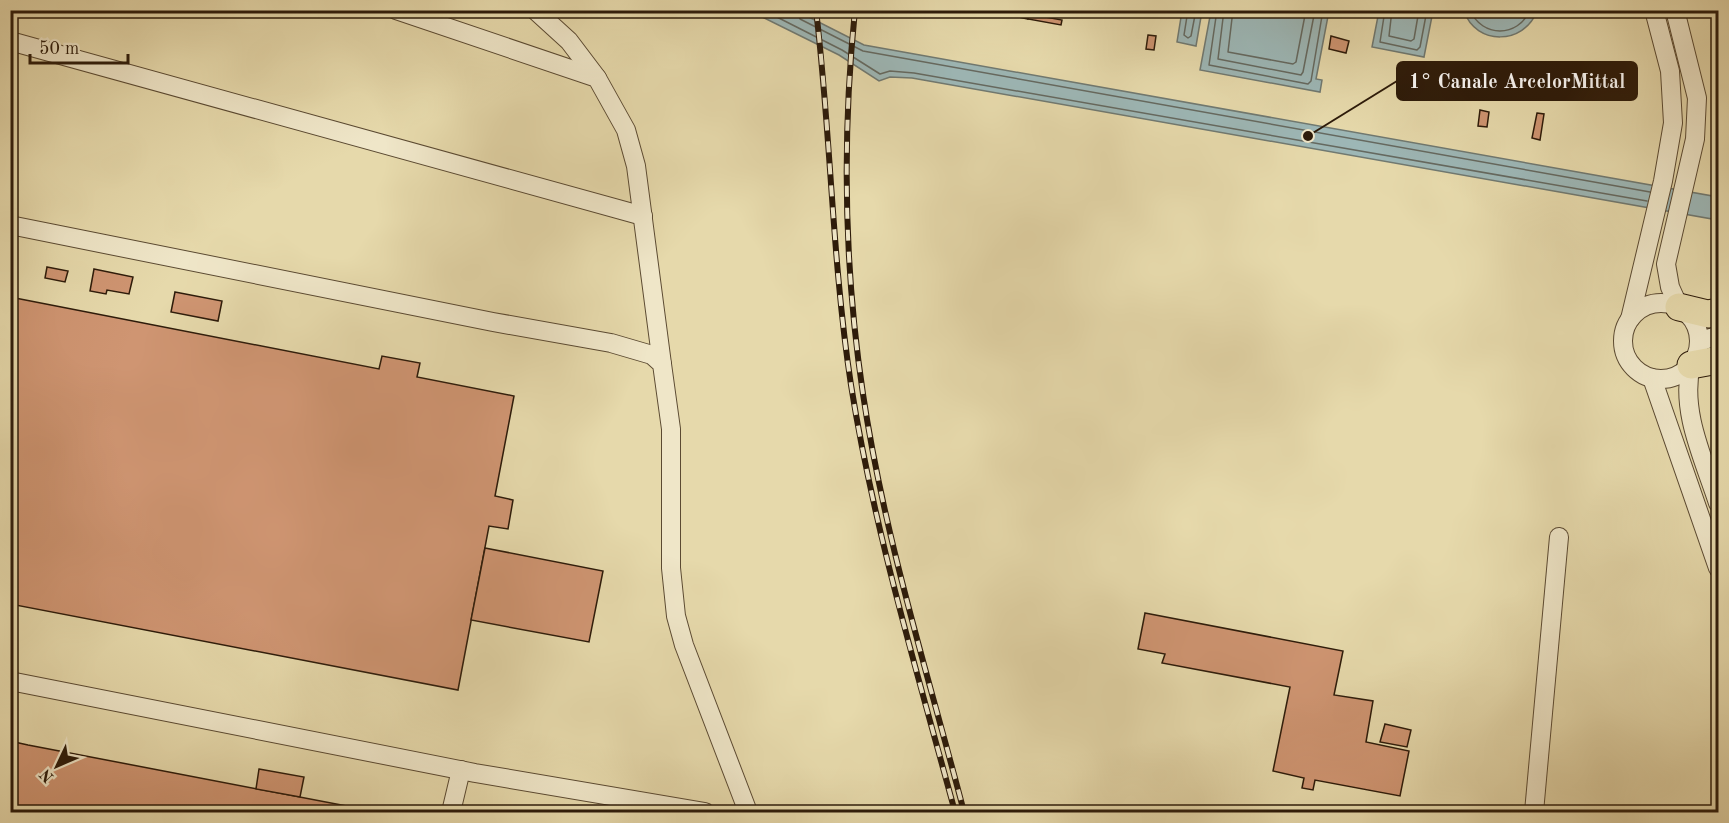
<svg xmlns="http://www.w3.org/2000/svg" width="1729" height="823" font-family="'Old Standard TT',serif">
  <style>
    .water { fill: #9db7b6; stroke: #707971; stroke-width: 1.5 }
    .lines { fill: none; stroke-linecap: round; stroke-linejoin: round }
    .shore { stroke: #656960; stroke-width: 1.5 }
    .building { fill: #cf9572; stroke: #2d1b0a; stroke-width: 1.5 }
    .minor-casing { stroke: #5b4a32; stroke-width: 20 }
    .highway-casing { stroke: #2d1b0a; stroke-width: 29 }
    .minor { stroke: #efe6c8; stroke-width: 18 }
    .highway { stroke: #e6d9ab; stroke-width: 27 }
    .rail-casing { stroke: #2d1b0a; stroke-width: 6 }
    .rail { stroke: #efe6c8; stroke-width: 4; stroke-dasharray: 11; stroke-linecap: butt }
    .leader { fill: none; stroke: #2d1b0a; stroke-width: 2 }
    .callout-dot { fill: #2d1b0a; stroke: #efe6c8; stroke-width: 2 }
    .callout { fill: #2d1b0a; stroke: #2d1b0a; stroke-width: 2 }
    .callout-label { font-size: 20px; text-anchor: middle; font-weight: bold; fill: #fff }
  </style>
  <rect width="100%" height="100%" fill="#e6d9ab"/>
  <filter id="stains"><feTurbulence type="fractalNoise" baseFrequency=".00333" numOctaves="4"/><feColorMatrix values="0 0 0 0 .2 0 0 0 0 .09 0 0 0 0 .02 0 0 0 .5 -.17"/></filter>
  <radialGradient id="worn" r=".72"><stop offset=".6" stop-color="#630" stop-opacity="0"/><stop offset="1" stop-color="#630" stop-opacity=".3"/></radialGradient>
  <g class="water">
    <polygon points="750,11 797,11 864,45 1718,197 1718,220 912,78 890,77 879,81 839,55"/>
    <polygon points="1182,11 1202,11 1196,46 1177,42"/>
    <polygon points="1211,11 1329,11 1316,79 1322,80 1320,92 1200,70"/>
    <polygon points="1379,11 1433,11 1424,57 1372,47"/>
    <path d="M1464 11V10L1537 11C1524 45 1476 46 1464 11Z"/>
  </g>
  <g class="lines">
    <g class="shore">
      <polyline points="763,10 842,50 880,74 890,71 914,73 1647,201"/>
      <polyline points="796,10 800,19 863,51 1650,192"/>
      <polyline points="1188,10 1184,35 1188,38 1191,36 1196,10"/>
      <polyline points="1217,10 1209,65 1308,84 1311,81 1323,10"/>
      <polyline points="1224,10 1218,59 1301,75 1303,72 1315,10"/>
      <polyline points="1233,10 1228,52 1293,64 1296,62 1306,10"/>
      <polyline points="1385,10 1380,42 1417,50 1420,47 1427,10"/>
      <polyline points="1392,10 1389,36 1411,41 1414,39 1419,10"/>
      <path d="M1470 10C1482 38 1518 38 1530 10"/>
    </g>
  </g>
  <g class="building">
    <polygon points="985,10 1029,10 1028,19"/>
    <polygon points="1029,14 1062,20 1061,25 1028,19"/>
    <polygon points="1148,35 1156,36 1154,50 1146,49"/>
    <polygon points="1331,36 1349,41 1346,53 1329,49"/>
    <polygon points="1480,110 1489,112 1487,127 1478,126"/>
    <polygon points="1537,113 1544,114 1540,140 1532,138"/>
    <polygon points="47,267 68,271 65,282 45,278"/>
    <polygon points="94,269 133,277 129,294 107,290 106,294 90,291"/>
    <polygon points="175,292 222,301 218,321 171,312"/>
    <polygon points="10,297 379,369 382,356 420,363 417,377 514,396 495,496 513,500 508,529 489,526 458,690 10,604"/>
    <polygon points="485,548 603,571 589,642 471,620"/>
    <polygon points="1145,613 1343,651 1334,695 1373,701 1366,742 1409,751 1400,796 1315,780 1313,790 1302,788 1304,778 1273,771 1290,687 1162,663 1165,654 1138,649"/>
    <polygon points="1385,724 1411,730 1407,747 1380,742"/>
    <polygon points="10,741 28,745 378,812 10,812"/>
    <polygon points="259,769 304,777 300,797 256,789"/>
    <polygon points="1221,806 1235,809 1235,812 1220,812"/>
  </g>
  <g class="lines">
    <defs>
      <g id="minor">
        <polyline points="396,10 597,78 626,130 636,166 662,364"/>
        <polyline points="535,10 569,41 597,78"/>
        <polyline points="1675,10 1697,98 1695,139 1666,264 1670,287 1679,307"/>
        <polyline points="10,41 643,216"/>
        <polyline points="10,225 493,322 611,343 652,355 662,364 671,429 671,568 676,616 684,645 748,812"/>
        <circle cx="1661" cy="341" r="38"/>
        <polyline points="1630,319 1663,181 1673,123 1670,71 1654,10"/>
        <polyline points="1700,341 1718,336"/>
        <path d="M1691 365C1680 412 1704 459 1718 503"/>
        <polyline points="1652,378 1718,568"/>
        <polyline points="10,681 475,773 705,812"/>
        <polyline points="451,812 461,770"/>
        <polyline points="1534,812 1559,537"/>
      </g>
      <g id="highway">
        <polyline points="1679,307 1708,314 1718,312"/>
        <polyline points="1691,365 1718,360"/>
      </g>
    </defs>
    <use href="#minor" class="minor-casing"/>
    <use href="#highway" class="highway-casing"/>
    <use href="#minor" class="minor"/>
    <use href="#highway" class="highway"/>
    <defs>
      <g id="rail">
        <path d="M816 10C831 135 832 261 851 385 874 530 917 671 955 812"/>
        <path d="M855 10C842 138 844 267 863 394 884 536 928 674 964 812"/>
      </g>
    </defs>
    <use href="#rail" class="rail-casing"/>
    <use href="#rail" class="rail"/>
  </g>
  <path class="leader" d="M1308 136L1397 81"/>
  <circle class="callout-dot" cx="1308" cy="136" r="6"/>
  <rect class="callout" x="1397" y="62" width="240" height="38" rx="6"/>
  <g class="callout-label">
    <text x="1517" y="88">1° Canale ArcelorMittal</text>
  </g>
  <rect width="1729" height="823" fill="none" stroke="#e6d9ab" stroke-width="36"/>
  <rect x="12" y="12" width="1705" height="799" fill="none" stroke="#2d1b0a" stroke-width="3"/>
  <rect x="18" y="18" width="1693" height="787" fill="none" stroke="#2d1b0a" stroke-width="1.5"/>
  <g transform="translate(57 766) rotate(226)" stroke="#efe6c8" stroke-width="4.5" paint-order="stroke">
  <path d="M0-4.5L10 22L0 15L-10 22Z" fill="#2d1b0a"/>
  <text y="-9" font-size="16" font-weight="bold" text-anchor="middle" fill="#2d1b0a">N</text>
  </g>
  <path d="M30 54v9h98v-9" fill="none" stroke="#2d1b0a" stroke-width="3"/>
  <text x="39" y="54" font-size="18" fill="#2d1b0a" stroke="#efe6c8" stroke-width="4.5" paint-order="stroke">50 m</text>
  <rect width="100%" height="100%" filter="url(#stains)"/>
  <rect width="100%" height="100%" fill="url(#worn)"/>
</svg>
